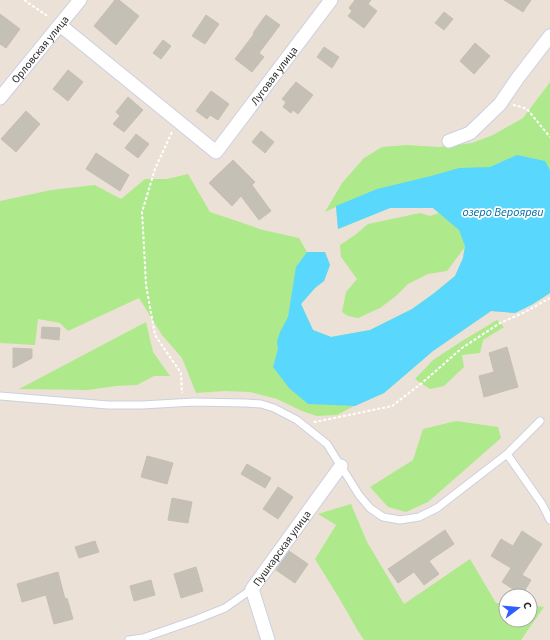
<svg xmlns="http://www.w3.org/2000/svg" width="550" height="640" font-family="'Source Sans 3',sans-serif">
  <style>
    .green { fill: #aeea8b }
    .water { fill: #5ad7fc }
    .building { fill: #c5c0b6; stroke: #c7beb0 }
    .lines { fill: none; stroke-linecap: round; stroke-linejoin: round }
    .service-casing { stroke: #cbd0e2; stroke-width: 9 }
    .minor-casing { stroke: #cbd0e2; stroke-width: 15 }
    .path { stroke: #fff; stroke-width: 2; stroke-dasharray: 3 2; stroke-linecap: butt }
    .service { stroke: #fff; stroke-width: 7 }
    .minor { stroke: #fff; stroke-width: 13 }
    .labels { text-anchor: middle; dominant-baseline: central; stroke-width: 3.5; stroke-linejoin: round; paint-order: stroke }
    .street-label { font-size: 11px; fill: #272727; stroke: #fff }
    .water-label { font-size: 12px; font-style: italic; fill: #006fa1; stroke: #fff }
  </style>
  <rect width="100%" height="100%" fill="#ece1d6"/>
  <g class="green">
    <polygon points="550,82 550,293 533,304 515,313 491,311 433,351 384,393 354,406 337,415 317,416 302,411 277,399 250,392 224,391 196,393 182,358 162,335 139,298 68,331 60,323 38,319 35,345 0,343 0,201 51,190 95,185 121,199 145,179 167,179 188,174 210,212 263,230 299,238 307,252 325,252 330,265 324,281 315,288 301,304 313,330 331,337 370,330 412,309 433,294 455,276 463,258 465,247 447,271 428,274 408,284 396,296 380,308 358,318 348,316 342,312 346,292 357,279 341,257 340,245 355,235 368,224 420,213 430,216 439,213 433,208 390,208 338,229 336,207 325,212 342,183 364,158 382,147 406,145 439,147 472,143 493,135 523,118"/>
    <polygon points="497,320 504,327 483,340 480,353 462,355 464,367 444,386 430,389 415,379 433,360 462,341"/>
    <polygon points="146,322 153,352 170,376 154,376 137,385 116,386 88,390 19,389"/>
    <polygon points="456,421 498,427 501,438 428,502 406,512 388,507 370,487 413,460 423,429"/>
    <polygon points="351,504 367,542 404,604 470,559 496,603 506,603 506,620 530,620 530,605 544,607 521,640 364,640 358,631 339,598 315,559 336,525 318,514"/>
  </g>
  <polygon class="water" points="517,155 545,161 550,170 550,293 533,304 515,313 491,311 433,351 384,393 355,406 308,404 289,388 273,367 278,349 277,342 280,332 288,317 296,267 307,252 325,252 330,265 324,281 315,288 301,304 313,330 331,337 370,330 412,309 433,294 455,276 463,258 465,246 459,230 433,208 390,208 338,229 336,206 377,189 431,176 459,168 490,167"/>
  <g class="building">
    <polygon points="115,0 119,0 139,16 116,45 94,26"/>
    <polygon points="355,0 371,0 368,4 377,11 364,28 348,16 352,11 349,8"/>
    <polygon points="504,0 531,0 523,12"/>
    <polygon points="444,12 453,19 444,30 435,23"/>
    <polygon points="0,14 20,29 6,48 0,44"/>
    <polygon points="206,15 219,24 205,44 192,36"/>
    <polygon points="266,15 280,25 259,53 264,57 252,72 235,59 254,34 253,33"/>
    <polygon points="163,40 171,46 161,59 153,53"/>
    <polygon points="475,43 490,56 474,74 460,61"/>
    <polygon points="324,47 339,57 332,68 317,57"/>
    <polygon points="68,70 83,82 68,101 53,89"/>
    <polygon points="296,82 313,95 298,114 293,110 291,113 283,107 286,102 282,99"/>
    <polygon points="211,91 229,104 218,120 210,115 207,119 196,111"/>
    <polygon points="128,97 143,110 124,132 113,124 120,116 116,112"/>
    <polygon points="26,111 40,124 16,152 1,139"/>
    <polygon points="261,131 274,142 265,153 252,142"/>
    <polygon points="136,134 149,144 138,158 125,148"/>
    <polygon points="96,153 129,175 120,191 86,169"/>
    <polygon points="233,160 255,182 252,185 271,211 259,220 241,196 232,206 209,183"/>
    <polygon points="42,327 60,328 59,340 41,338"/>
    <polygon points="507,347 518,387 484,397 479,376 494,372 489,353"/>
    <polygon points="13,348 32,349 32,358 13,368"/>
    <polygon points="147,456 173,463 167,484 141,477"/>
    <polygon points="247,464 271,478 265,488 241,474"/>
    <polygon points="278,487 293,497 278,519 263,509"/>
    <polygon points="172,498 192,502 188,523 168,520"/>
    <polygon points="445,530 454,544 429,561 439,574 424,585 414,572 398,583 388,569"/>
    <polygon points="522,531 542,544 522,575 531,580 522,595 502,582 511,568 491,556 501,539 513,546"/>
    <polygon points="95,541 99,552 79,558 75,547"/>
    <polygon points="289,551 308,564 295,583 276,570"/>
    <polygon points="196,567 203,591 181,598 174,574"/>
    <polygon points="58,572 65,599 67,598 73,619 54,624 46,595 22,602 17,584"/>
    <polygon points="151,580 155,595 134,601 130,586"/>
  </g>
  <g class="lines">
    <defs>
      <g id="service">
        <polyline points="0,396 108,405 142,405 194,402 246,403 261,404 274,408 297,420 327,444 359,495 370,508 383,517 400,520 419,517 437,508 507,454 540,421"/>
        <polyline points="507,454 542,504 550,520"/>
        <polyline points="129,640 143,638 195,620 225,608 252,589"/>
      </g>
      <g id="minor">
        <path id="s1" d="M60 25 216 152 331 0"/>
        <path id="s2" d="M0 98 80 0"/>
        <polyline points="449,141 470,133 500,104 517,79 550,36"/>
        <path id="s3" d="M268 640 252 589 341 466"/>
      </g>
    </defs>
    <use href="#service" class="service-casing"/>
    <use href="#minor" class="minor-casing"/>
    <g class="path">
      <polyline points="24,0 49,17"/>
      <polyline points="513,105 518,106 527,109 550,137"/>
      <polyline points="172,132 155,169 142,212 145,265 146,285 155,335 181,373 182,393"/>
      <polyline points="314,421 315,422 392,406 422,383 462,348 500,323 525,312 550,298"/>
    </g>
    <use href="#service" class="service"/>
    <use href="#minor" class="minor"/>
  </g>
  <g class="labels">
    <g class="street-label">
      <text stroke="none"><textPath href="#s2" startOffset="63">Орловская улица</textPath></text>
      <text stroke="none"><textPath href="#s1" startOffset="297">Луговая улица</textPath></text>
      <text stroke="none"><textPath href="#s3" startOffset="104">Пушкарская улица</textPath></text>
    </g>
    <g class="water-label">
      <text x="503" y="212">озеро Вероярви</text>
    </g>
  </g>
  <g transform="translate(518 608) rotate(74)"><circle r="19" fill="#ffffff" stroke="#a9a9a9"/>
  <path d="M0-3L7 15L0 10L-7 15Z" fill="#2f5dff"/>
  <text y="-6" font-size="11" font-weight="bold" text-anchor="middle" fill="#272727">С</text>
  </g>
</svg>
